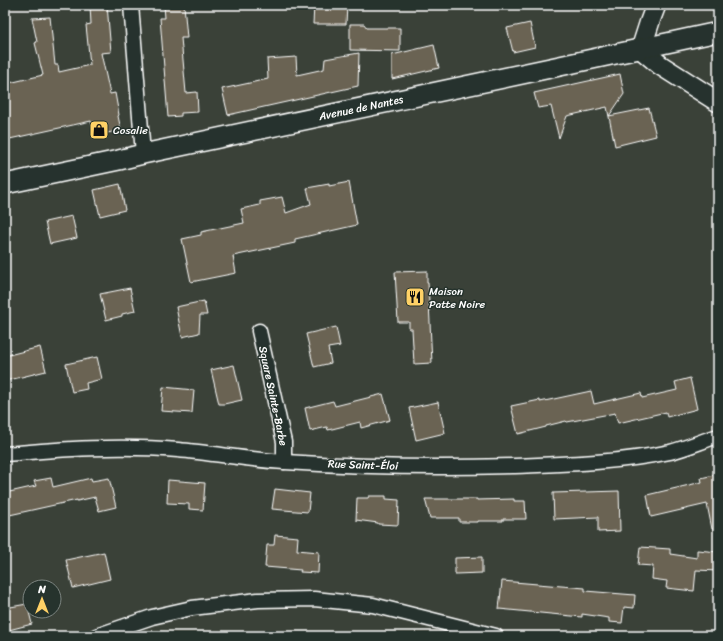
<svg xmlns="http://www.w3.org/2000/svg" width="723" height="641" font-family="Sriracha,sans-serif">
  <style>
    .building { fill: #6a6352; stroke: #fff }
    .lines { fill: none; stroke-linecap: round; stroke-linejoin: round }
    .street-casing { stroke: #fff; stroke-width: 17 }
    .secondary-casing { stroke: #fff; stroke-width: 22 }
    .street { stroke: #26332d; stroke-width: 14 }
    .secondary { stroke: #26332d; stroke-width: 19 }
    .labels { text-anchor: middle; dominant-baseline: central; stroke-width: 3; stroke-linejoin: round; paint-order: stroke }
    .street-label { font-size: 11px; fill: #fff; stroke: #26332d }
    .poi-label { font-size: 11px; fill: #fff; stroke: #26332d; text-anchor: start }
  </style>
  <rect width="100%" height="100%" fill="#3a4138"/>
  <filter id="ink" filterUnits="userSpaceOnUse"><feTurbulence type="fractalNoise" baseFrequency=".025" numOctaves="2"/><feDisplacementMap in="SourceGraphic" scale="8" xChannelSelector="R" yChannelSelector="G"/><feConvolveMatrix kernelMatrix="1 2 1 2 8 2 1 2 1" color-interpolation-filters="sRGB"/></filter>
  <g filter="url(#ink)">
    <g class="building">
      <polygon points="90,5 107,5 111,52 101,53 110,94 115,93 119,115 118,116 121,130 94,136 91,121 5,140 5,84 43,75 35,43 37,42 32,18 50,17 55,65 58,65 59,72 90,65 86,25 91,24"/>
      <polygon points="164,5 184,5 187,38 181,38 186,93 197,92 198,112 181,113 181,116 168,117 160,18 165,18"/>
      <polygon points="314,5 347,5 346,24 313,24"/>
      <polygon points="530,23 535,47 513,52 507,28"/>
      <polygon points="350,24 364,24 367,28 400,28 400,51 350,50"/>
      <polygon points="434,45 439,68 392,79 392,55"/>
      <polygon points="359,53 358,86 228,115 222,89 268,79 267,59 296,57 297,75 324,69 325,59"/>
      <polygon points="620,74 624,94 609,116 649,108 656,136 615,146 607,107 567,116 559,138 551,106 538,108 534,93"/>
      <polygon points="349,182 357,225 295,239 295,243 233,256 236,273 191,282 182,239 201,235 201,232 244,223 241,209 260,205 260,201 282,197 286,213 311,204 307,188 329,184 329,186"/>
      <polygon points="120,184 125,210 100,216 94,190"/>
      <polygon points="72,216 77,238 50,244 45,222"/>
      <polygon points="427,271 427,282 428,282 432,363 414,364 412,329 409,329 409,322 398,322 395,272"/>
      <polygon points="130,288 135,311 122,314 122,316 106,320 100,294"/>
      <polygon points="204,301 207,315 200,315 199,333 182,337 176,307"/>
      <polygon points="336,327 340,346 328,348 331,363 314,367 306,334"/>
      <polygon points="40,347 46,371 5,381 5,356"/>
      <polygon points="97,357 102,379 86,383 87,389 72,392 66,364"/>
      <polygon points="234,365 242,400 224,404 219,404 211,370"/>
      <polygon points="690,378 697,409 667,417 666,412 618,423 615,413 567,422 566,421 546,426 546,427 518,434 511,406 540,400 540,402 591,391 594,404 641,393 642,398 677,390 675,382"/>
      <polygon points="163,387 194,390 192,413 161,411"/>
      <polygon points="383,394 390,420 361,428 360,422 328,430 327,427 310,431 305,408 333,401 335,406"/>
      <polygon points="438,402 445,433 416,440 409,408"/>
      <polygon points="718,474 718,529 712,529 707,504 651,517 647,495 702,482 701,478"/>
      <polygon points="51,478 53,487 91,478 92,481 109,478 116,507 99,511 95,497 77,501 77,500 5,516 5,493 36,486 34,481"/>
      <polygon points="168,480 205,483 203,510 189,509 189,504 167,503"/>
      <polygon points="275,489 310,493 308,512 272,509"/>
      <polygon points="619,491 620,531 598,532 598,517 554,519 553,493"/>
      <polygon points="369,496 386,496 386,499 399,500 398,525 378,524 378,523 356,520 357,498 368,498"/>
      <polygon points="425,499 477,499 477,500 514,499 514,501 525,501 526,519 503,519 503,521 478,521 478,522 459,522 459,518 430,518"/>
      <polygon points="275,535 298,537 297,550 319,552 318,573 300,572 301,570 265,567 267,545 274,545"/>
      <polygon points="640,547 670,549 670,554 697,558 697,550 718,552 718,571 696,570 694,591 666,588 667,581 652,579 653,566 638,565"/>
      <polygon points="104,552 110,579 73,588 66,560"/>
      <polygon points="482,557 482,573 455,574 455,558"/>
      <polygon points="502,581 585,588 585,591 635,595 634,608 624,607 622,623 609,622 609,618 582,614 582,617 499,609"/>
      <polygon points="27,604 32,624 5,631 5,608"/>
    </g>
    <g class="lines">
      <defs>
        <g id="street">
          <polyline points="131,5 143,154"/>
          <polyline points="259,331 284,442 284,462"/>
          <path d="M5 454C62 449 120 445 178 450 214 453 249 460 285 462 361 467 437 468 512 466 565 464 618 463 670 452 686 448 702 441 718 436"/>
          <polyline points="96,636 152,617 192,608 258,600 314,599 373,605 496,636"/>
        </g>
        <g id="secondary">
          <polyline points="641,49 660,65 718,102"/>
          <polyline points="641,49 650,21 656,5"/>
          <polyline points="5,184 119,160 143,154 555,67 718,32"/>
        </g>
      </defs>
      <use href="#street" class="street-casing"/>
      <use href="#secondary" class="secondary-casing"/>
      <use href="#street" class="street"/>
      <use href="#secondary" class="secondary"/>
    </g>
  </g>
  <defs>
    <symbol id="shop-square" viewBox="-11 -11 22 22"><rect x="-9" y="-9" width="18" height="18" rx="4" fill="#ffd166" stroke="#26332d"/><path d="M-5-2.5h2.3a2.7 3.5 0 0 1 5.4 0H5L5.5 6h-11ZM-1.5-2.5h3a1.5 2.3 0 0 0-3 0Z" fill="#111"/></symbol>
    <symbol id="restaurant-square" viewBox="-11 -11 22 22"><rect x="-9" y="-9" width="18" height="18" rx="4" fill="#ffd166" stroke="#26332d"/><path d="M-5-6h1v4h1v-4h1v4h1v-4h1v5L-1.5 .5V6h-2V.5L-5-1ZM5-6V6H3V1.5H1.5Q1.5-4 5-6Z" fill="#111"/></symbol>
  </defs>
  <g fill-rule="evenodd">
    <use href="#shop-square" x="88" y="119" width="22" height="22"/>
    <use href="#restaurant-square" x="404" y="286" width="22" height="22"/>
  </g>
  <g class="labels">
    <g class="street-label">
      <text transform="translate(361 108) rotate(-12)">Avenue de Nantes</text>
      <text transform="translate(273 396) rotate(78)">Square Sainte-Barbe</text>
      <text transform="translate(363 465) rotate(2)">Rue Saint-Éloi</text>
    </g>
    <g class="poi-label">
      <text x="113" y="130">Cosalie</text>
      <text x="429" y="291">Maison<tspan x="429" dy="13">Patte Noire</tspan></text>
    </g>
  </g>
  <rect width="723" height="641" fill="none" stroke="#26332d" stroke-width="20"/>
  <rect x="10" y="10" width="703" height="621" fill="none" stroke="#fff" stroke-width="1.5" filter="url(#ink)"/>
  <g transform="translate(42 599)"><circle r="19" fill="#26332d" stroke="#7d8581"/>
  <path d="M0-3L7 15L0 10L-7 15Z" fill="#ffd166"/>
  <text y="-6" font-size="11" font-weight="bold" text-anchor="middle" fill="#ffffff">N</text>
  </g>
</svg>
